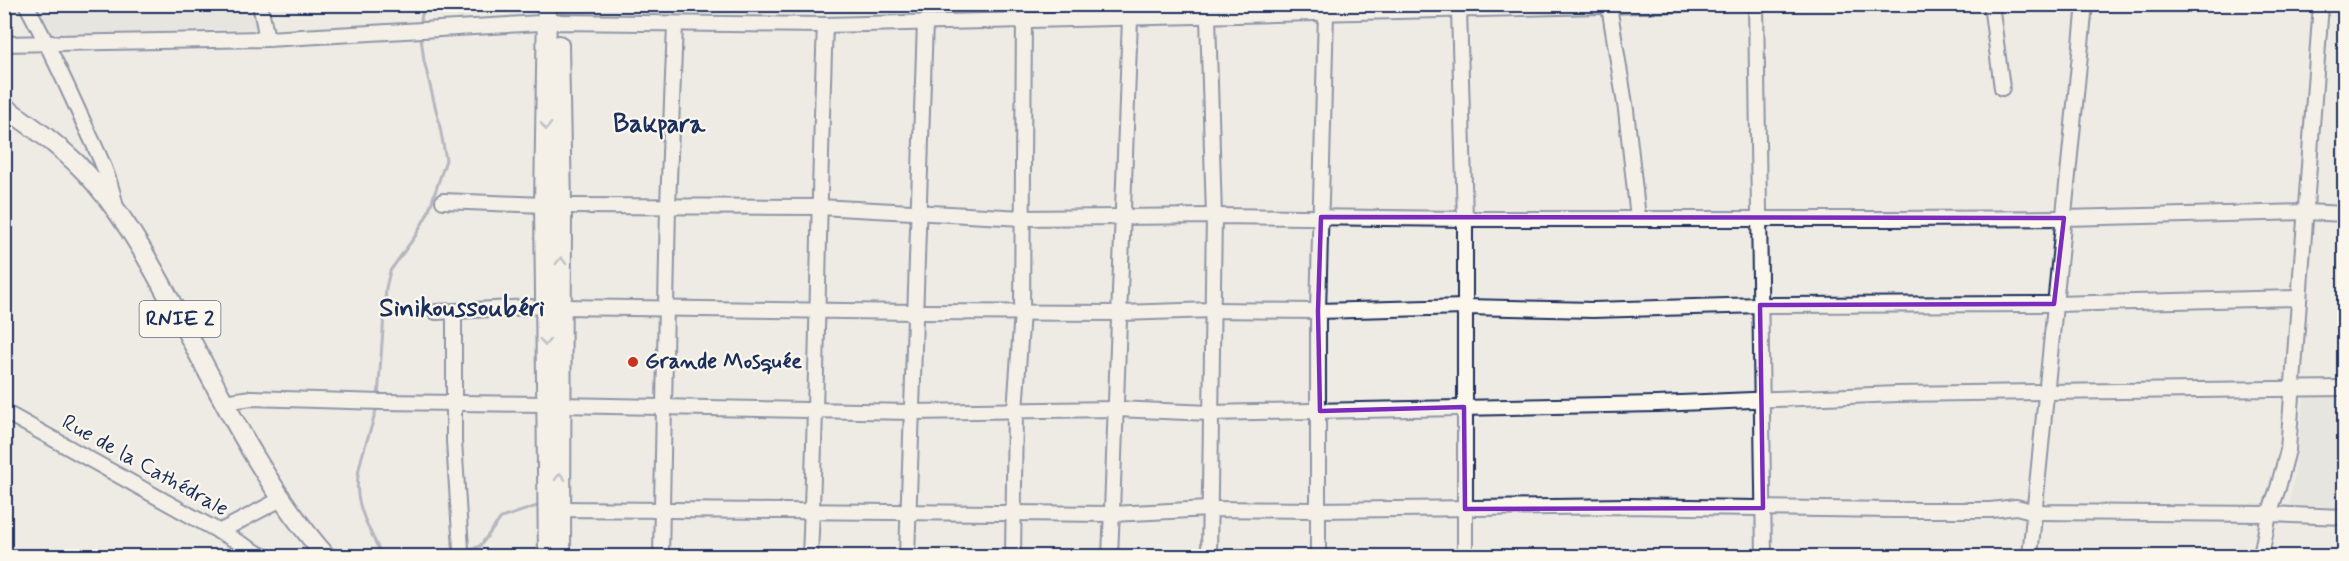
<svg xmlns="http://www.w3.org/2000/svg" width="2349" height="561" font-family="Mynerve,sans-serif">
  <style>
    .built { fill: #deddda }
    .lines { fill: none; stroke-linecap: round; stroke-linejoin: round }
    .stream { stroke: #6d7892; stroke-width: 3 }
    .minor-casing { stroke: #1b2f5e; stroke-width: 18 }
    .major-casing { stroke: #1b2f5e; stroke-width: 22 }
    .minor { stroke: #fbf7ec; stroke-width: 14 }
    .major { stroke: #fbf7ec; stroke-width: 18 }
    .oneway { stroke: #8b93a5 }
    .marked { fill: none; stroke: #7b2cbf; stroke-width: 4.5; stroke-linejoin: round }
    .poi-dot { fill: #c8321e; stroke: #fbf7ec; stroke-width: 2 }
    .labels { text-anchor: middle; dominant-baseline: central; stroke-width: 4.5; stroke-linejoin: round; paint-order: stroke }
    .shield { fill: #fbf7ec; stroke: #5e6b89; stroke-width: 1.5 }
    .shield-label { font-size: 21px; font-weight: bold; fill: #1b2f5e }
    .poi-label { font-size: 22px; font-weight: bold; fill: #1b2f5e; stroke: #fbf7ec; text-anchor: start }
    .street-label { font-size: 22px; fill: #1b2f5e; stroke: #fbf7ec }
    .quarter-label { font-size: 26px; font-weight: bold; fill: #1b2f5e; stroke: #fbf7ec }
  </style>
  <rect width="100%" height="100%" fill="#eeebe4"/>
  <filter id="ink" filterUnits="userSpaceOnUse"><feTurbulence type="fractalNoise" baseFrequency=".0167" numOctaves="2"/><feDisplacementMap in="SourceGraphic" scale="12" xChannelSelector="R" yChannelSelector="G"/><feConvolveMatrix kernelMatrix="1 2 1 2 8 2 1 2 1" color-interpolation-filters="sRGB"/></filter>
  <g filter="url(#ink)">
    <g class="built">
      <polygon points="34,5 254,5 258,28 51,36"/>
      <polygon points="2344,394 2344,508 2290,505 2305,395"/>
    </g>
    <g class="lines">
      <g class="stream">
        <polyline points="421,20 424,4"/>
        <polyline points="378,398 386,288 390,271 416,235 428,213 446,160 439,122 424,61 421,37"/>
        <path d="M377 405C371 438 350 471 360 505 364 522 375 540 382 556"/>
        <polyline points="464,556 466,552 480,546 501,518 540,505"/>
      </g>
      <defs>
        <g id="minor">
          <path d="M26 4C46 41 64 79 81 117 95 147 110 175 116 208"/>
          <polyline points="260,4 267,39"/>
          <polyline points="1756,4 1764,556"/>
          <polyline points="1991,4 2002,88"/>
          <polyline points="1609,6 1626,110 1638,218"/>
          <polyline points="1459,10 1465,219 1465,556"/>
          <polyline points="1208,17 1214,216 1209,556"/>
          <polyline points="4,44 267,39 558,22 825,25 1686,4"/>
          <polyline points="443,201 544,205"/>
          <polyline points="562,206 819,207 1023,218 1214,216 1465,219 1886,219 2064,218 2306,212 2344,214"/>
          <polyline points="561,307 915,312 1121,313 1213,310 1318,311 1465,307 1593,310 1760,305 2054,304 2299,298"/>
          <polyline points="436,312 531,307"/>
          <polyline points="454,312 454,441 461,549"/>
          <polyline points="224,402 251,398 382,402 545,404"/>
          <polyline points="560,405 912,412 1116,409 1210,413 1657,404 1897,394 2344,388"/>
          <polyline points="4,416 12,416 263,556"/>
          <polyline points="560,509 1112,514 1209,509 1318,510 1626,506 1893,510 1991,510 2016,507 2036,512 2269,514 2344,517"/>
          <polyline points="219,532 283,498"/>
          <polyline points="661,556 668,206 675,25"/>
          <path d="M810 556C818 379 818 202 825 25"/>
          <polyline points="907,556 925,22"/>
          <polyline points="1013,556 1015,411 1022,312 1024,19"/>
          <path d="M1110 556C1118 377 1123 198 1130 18"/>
          <polyline points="1318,556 1318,311 1326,13"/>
          <polyline points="2030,556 2085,4"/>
          <polyline points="2261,556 2269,514 2278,488 2288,450 2321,4"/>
        </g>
        <g id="major">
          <polyline points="547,4 544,205 548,556"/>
          <polyline points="559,45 562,206 561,556"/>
          <path d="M4 107C36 129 70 153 95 183 130 224 156 273 181 321 224 402 265 487 326 556"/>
        </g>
      </defs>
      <use href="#minor" class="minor-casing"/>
      <use href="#major" class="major-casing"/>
      <use href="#minor" class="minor"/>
      <use href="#major" class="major"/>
    </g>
    <defs><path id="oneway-chevron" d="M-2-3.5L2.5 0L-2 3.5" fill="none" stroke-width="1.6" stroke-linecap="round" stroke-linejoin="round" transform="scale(1.5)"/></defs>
    <g class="oneway">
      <use href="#oneway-chevron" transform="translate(546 126) rotate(91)"/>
      <use href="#oneway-chevron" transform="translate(561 261) rotate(-89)"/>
      <use href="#oneway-chevron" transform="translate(545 342) rotate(90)"/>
      <use href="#oneway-chevron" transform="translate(560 477) rotate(-90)"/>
    </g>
  </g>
  <path d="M0 0H2349V561H0ZM1321 217 2064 218 2054 304 1760 305 1763 508 1465 509 1464 407 1320 411 1318 311Z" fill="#eeebe4" fill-opacity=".55" fill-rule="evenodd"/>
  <path class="marked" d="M1321 217 2064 218 2054 304 1760 305 1763 508 1465 509 1464 407 1320 411 1318 311Z"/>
  <circle class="poi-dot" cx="633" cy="362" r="6"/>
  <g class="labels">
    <rect class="shield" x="139.5" y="301" width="81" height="36" rx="4.5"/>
    <g class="shield-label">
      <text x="180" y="319">RNIE 2</text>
    </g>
    <g class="poi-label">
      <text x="645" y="362">Grande Mosquée</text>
    </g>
    <g class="street-label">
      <text transform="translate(145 466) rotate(29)">Rue de la Cathédrale</text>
    </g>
    <g class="quarter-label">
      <text x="659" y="125">Bakpara</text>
      <text x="462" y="309">Sinikoussoubéri</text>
    </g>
  </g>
  <rect width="2349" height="561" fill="none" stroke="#fbf7ec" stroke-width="24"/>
  <rect x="12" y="12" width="2325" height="537" fill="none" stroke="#1b2f5e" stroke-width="2" filter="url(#ink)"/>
</svg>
